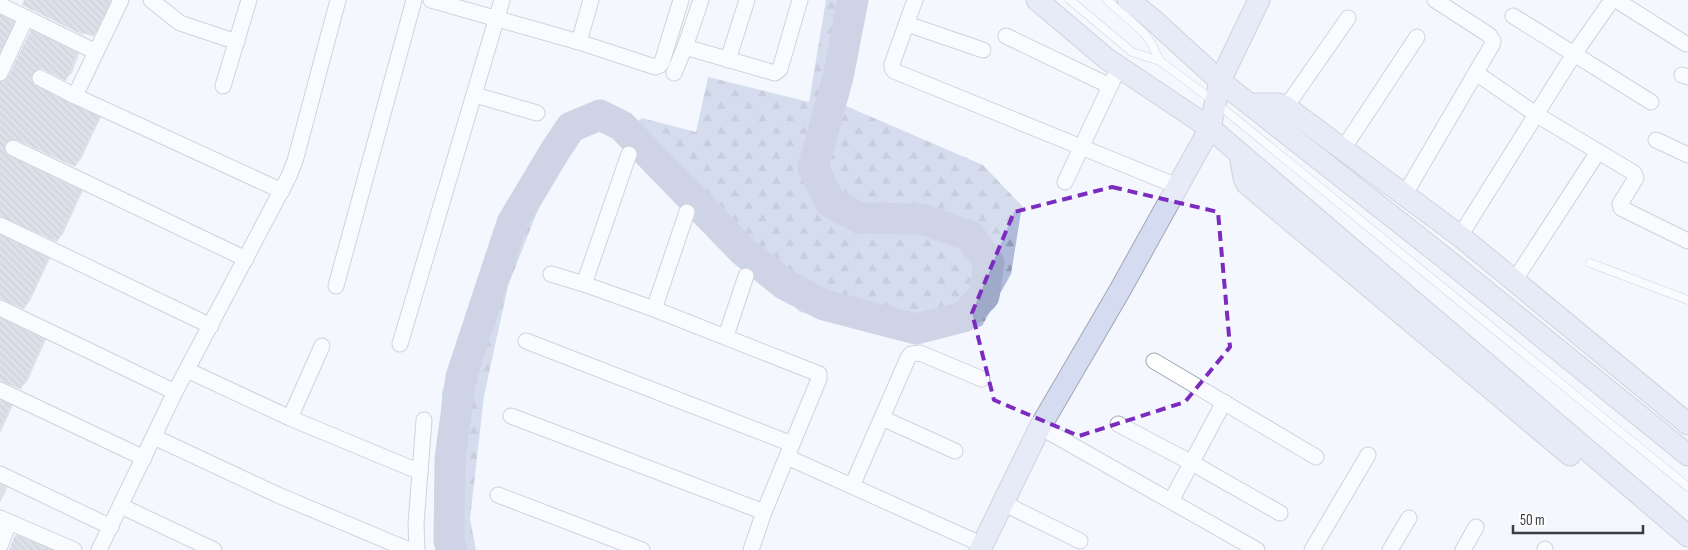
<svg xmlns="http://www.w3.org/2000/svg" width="1688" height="550" font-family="'Sofia Sans Condensed',sans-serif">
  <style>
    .forest { fill: url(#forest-firs) }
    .shadow { fill: #0003 }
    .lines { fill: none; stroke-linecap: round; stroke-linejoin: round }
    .river { stroke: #9fa9c9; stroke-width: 31 }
    .building { fill: url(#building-back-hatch) }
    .lane-casing { stroke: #a2a6b2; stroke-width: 9 }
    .street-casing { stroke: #a2a6b2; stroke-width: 17 }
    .secondary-casing { stroke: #a2a6b2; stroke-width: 23 }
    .lane { stroke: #fff; stroke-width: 8 }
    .street { stroke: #fff; stroke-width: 15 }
    .secondary { stroke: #d5dbf0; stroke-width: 21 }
    .marked { fill: none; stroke: #7b2cbf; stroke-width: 4; stroke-dasharray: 10 6; stroke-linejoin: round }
  </style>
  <defs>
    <pattern id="forest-firs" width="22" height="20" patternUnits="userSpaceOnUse" patternTransform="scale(1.25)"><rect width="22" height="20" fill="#b0bbdc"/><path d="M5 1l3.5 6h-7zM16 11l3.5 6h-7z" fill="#9099b4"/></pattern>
    <pattern id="building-back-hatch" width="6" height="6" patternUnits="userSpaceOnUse" patternTransform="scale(1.25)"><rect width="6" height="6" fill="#c0c4d0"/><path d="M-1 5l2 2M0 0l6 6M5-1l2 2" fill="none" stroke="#9da0aa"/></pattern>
  </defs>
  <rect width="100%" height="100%" fill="#f4f7fe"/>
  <g class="forest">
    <polygon points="826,0 866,0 846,106 983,165 1022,206 1011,274 982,326 935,338 859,325 800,312 651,171 618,136 642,118 696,132 708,77 809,102"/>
    <polygon points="547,136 554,169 508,286 484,396 470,519 476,550 446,550 441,526 442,391 461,346 514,206"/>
  </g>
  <g class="shadow">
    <polygon points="26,0 113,0 99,29 93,36"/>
    <polygon points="0,6 19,16 0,56"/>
    <polygon points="38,25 82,46 72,73 65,79 40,67 36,71 38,76 104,111 81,159 75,166 17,138 10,139 11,146 86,184 63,234 57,240 0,215 0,73 9,76 32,31"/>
    <polygon points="0,224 53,252 30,301 24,308 0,297"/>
    <polygon points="0,308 49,333 27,382 20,388 0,379"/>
    <polygon points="0,390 16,399 0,433"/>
    <polygon points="0,474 11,480 0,503"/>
    <polygon points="28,523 69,550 10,550 16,535"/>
  </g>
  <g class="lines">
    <polyline class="river" points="452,550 449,541 450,459 461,377 512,223 555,151 571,127 600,115 622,126 743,251 784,284 824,305 916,329 963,317 984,296 989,263 970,236 922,219 860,218 831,203 813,168 838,77 853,0"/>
  </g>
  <g class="building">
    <polygon points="24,0 111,0 93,37 84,33 83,35 22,5"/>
    <polygon points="0,15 14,22 0,51"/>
    <polygon points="31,30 76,53 66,81 44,70 39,69 32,74 31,79 32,83 99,117 75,167 17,140 8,140 4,144 5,153 9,156 81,191 57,242 0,216 0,82 5,81 8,77"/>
    <polygon points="0,235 48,258 24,309 0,299"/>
    <polygon points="0,318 44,339 21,389 0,381"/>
    <polygon points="0,400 11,405 0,428"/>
    <polygon points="15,535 50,550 9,550"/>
  </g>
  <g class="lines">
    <defs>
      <g id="lane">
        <polyline points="1070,0 1132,52 1160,61 1215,102 1688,487"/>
        <polyline points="1107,0 1144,33 1151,43 1160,61"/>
        <polyline points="1590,263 1688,300"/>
      </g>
      <g id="street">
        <polyline points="151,0 180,23 237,42"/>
        <polyline points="431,0 579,42 655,67 660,65 662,62 681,0"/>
        <polyline points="915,0 892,64 892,68 894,71 1177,186"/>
        <polyline points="1616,0 1686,44"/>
        <polyline points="0,5 96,52"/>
        <polyline points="1513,16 1651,102"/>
        <polyline points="907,24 983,50"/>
        <polyline points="1006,36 1110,86"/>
        <polyline points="579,42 591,0"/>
        <polyline points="685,47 775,73 780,69 800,0"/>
        <polyline points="728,60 747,0"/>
        <polyline points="0,73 26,18"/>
        <polyline points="674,73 685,47 701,0"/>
        <polyline points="1476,73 1537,115 1634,173 1636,178 1620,204 1621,208 1688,241"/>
        <polyline points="1682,75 1688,77"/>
        <polyline points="40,78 75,96 282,191"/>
        <polyline points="223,86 249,0"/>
        <polyline points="475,95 537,113"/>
        <polyline points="75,96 121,0"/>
        <polyline points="1286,107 1348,18"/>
        <polyline points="1656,140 1688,155"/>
        <polyline points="13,148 246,259"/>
        <polyline points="1343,149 1417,37"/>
        <polyline points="1065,182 1119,67"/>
        <polyline points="1405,194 1492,45 1493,41 1489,35 1435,0"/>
        <polyline points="0,225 211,326"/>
        <polyline points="1460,236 1574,54 1612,0"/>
        <polyline points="551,274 584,284 654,309 819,374 819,379 764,512 751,550"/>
        <polyline points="1514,281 1598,152"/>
        <polyline points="584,284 629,154"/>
        <polyline points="336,286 414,0"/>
        <polyline points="0,308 175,392"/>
        <polyline points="654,309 687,212"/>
        <polyline points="726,336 746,276"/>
        <polyline points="526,341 792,444"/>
        <polyline points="400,344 502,0"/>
        <polyline points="1154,361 1316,457"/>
        <polyline points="187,370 290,418 420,472"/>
        <polyline points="0,390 144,458"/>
        <polyline points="511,416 764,512"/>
        <polyline points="290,418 322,346"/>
        <polyline points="882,418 955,451"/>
        <polyline points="1118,424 1192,463 1280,513"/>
        <polyline points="1040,427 1257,550"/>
        <polyline points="154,437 278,495 409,550"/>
        <polyline points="787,457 983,545"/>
        <polyline points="0,474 111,527"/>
        <polyline points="852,486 908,358 911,354 920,353 982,379"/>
        <polyline points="498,495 642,550"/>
        <polyline points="1171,501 1224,402"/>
        <polyline points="1003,503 1080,541"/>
        <polyline points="121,506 214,550"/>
        <polyline points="0,518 74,550"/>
        <polyline points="0,546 9,522"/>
        <polyline points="99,550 175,392 289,176 295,161 338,0"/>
        <polyline points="417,550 416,524 424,420"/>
        <polyline points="1312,550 1368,455"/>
        <polyline points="1390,550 1409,518"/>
        <polyline points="1463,550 1476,527"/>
        <polyline points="1545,550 1545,549"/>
      </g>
      <g id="secondary">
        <polyline points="1037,0 1107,59 1210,128 1688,536"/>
        <polyline points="1128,0 1151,18 1220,81 1446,259 1688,455"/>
        <polyline points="1251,104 1279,104 1286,107 1460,236 1688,424"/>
        <polyline points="1240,154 1244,178 1247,184 1570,455"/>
        <polyline points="980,550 1040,427 1119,292 1210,128 1220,81 1259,0"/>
      </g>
    </defs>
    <use href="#lane" class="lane-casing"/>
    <use href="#street" class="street-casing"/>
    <use href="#secondary" class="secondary-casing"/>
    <use href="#lane" class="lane"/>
    <use href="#street" class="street"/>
    <use href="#secondary" class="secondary"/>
  </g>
  <path d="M0 0H1688V550H0ZM1112 187 1218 212 1230 347 1185 402 1079 436 994 400 972 313 1014 212Z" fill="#f4f7fe" fill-opacity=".55" fill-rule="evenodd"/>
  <path class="marked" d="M1112 187 1218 212 1230 347 1185 402 1079 436 994 400 972 313 1014 212Z"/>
  <path d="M1513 525v8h130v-8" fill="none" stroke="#3b3d42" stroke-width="2.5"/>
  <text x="1520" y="525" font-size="15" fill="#3b3d42" stroke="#ffffff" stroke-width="4" paint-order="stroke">50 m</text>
</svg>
